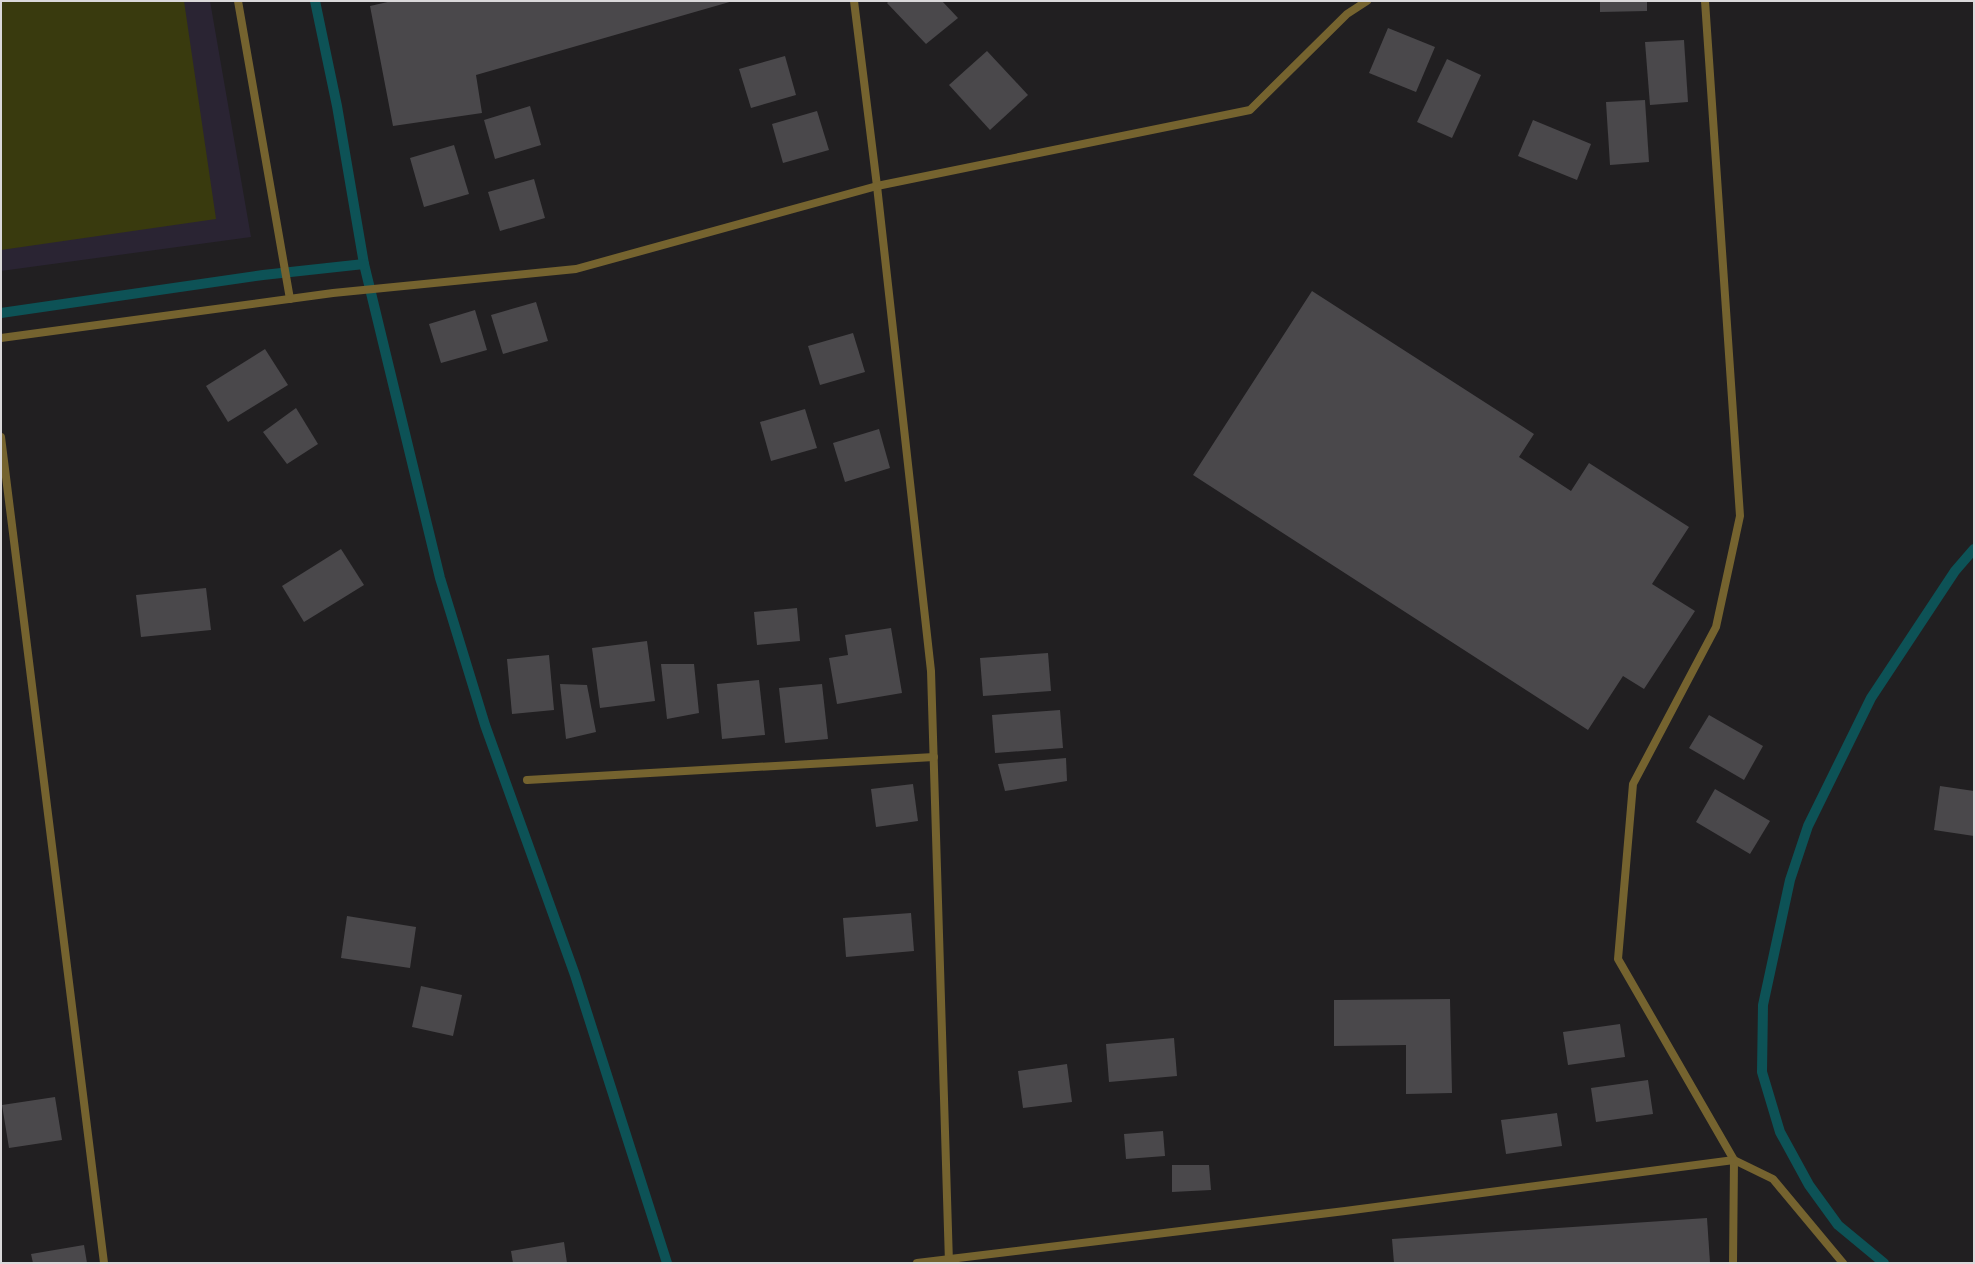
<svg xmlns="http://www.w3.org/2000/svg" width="1975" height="1264" font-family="'Asap Condensed',sans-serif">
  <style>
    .education { fill: #2a2433 }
    .green { fill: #393a0e }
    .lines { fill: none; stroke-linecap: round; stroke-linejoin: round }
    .stream { stroke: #0d5256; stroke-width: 10 }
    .building { fill: #4a484b }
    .street { stroke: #75632f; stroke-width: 8 }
  </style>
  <rect width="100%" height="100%" fill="#211f21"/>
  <polygon class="education" points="1,1 210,1 251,237 1,271"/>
  <polygon class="green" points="1,1 184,1 216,219 1,250"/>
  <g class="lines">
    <g class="stream">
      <polyline points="315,1 337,106 364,264 440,578 485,725 575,975 667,1263"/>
      <polyline points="1,313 263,275 364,264"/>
      <polyline points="1884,1263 1838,1225 1809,1185 1780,1132 1762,1072 1763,1005 1790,880 1808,826 1871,698 1955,571 1974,549"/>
    </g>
  </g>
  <g class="building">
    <polygon points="392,1 733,1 476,75 482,113 393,126 370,6"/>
    <polygon points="889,1 942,1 958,18 926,44 887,3"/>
    <polygon points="1600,1 1647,1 1647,11 1600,12"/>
    <polygon points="1388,28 1435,47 1416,92 1369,73"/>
    <polygon points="1684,40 1688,102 1650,105 1645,42"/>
    <polygon points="987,51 1028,95 990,130 949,85"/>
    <polygon points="785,56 796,95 751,108 739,69"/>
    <polygon points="1447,59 1481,75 1452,138 1417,122"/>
    <polygon points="1645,100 1649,162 1610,165 1606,102"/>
    <polygon points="530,106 541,145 495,159 484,120"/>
    <polygon points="817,111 829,150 783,163 772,124"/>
    <polygon points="1533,120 1591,144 1577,180 1518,156"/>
    <polygon points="454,145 469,194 424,207 410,158"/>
    <polygon points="534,179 545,218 500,231 488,192"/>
    <polygon points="1312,291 1534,434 1519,457 1571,491 1589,463 1689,527 1652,584 1695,611 1644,689 1623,676 1588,730 1193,475"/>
    <polygon points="536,302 548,341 503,354 491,315"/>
    <polygon points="475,310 487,350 441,363 429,324"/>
    <polygon points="853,333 865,372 820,385 808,346"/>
    <polygon points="265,349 288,385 228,422 206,386"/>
    <polygon points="296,408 318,444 287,464 263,432"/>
    <polygon points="805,409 817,448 771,461 760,422"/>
    <polygon points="879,429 890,468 845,482 833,443"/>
    <polygon points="341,549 364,585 304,622 282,586"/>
    <polygon points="206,588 211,630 141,637 136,595"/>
    <polygon points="797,608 800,641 757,645 754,612"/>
    <polygon points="891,628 902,693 837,704 829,658 848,655 845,635"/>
    <polygon points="647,641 655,701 600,708 592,648"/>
    <polygon points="1048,653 1051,691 983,696 980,658"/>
    <polygon points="549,655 554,710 512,714 507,659"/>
    <polygon points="661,664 694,664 699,713 667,719"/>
    <polygon points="759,680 765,735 722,739 717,684"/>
    <polygon points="560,684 587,685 596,732 566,739"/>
    <polygon points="822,684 828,739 785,743 779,688"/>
    <polygon points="1060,710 1063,748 995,753 992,715"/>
    <polygon points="1709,715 1763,746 1744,780 1689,748"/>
    <polygon points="1066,758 1067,781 1005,791 998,764"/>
    <polygon points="913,784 918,821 876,827 871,789"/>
    <polygon points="1940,786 1974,791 1974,836 1934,830"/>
    <polygon points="1715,789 1770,821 1750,854 1696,822"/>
    <polygon points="911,913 914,951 846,957 843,918"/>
    <polygon points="347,916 416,927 410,968 341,958"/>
    <polygon points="421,986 462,995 453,1036 412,1027"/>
    <polygon points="1450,999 1452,1093 1406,1094 1406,1045 1334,1046 1334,1000"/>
    <polygon points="1620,1024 1625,1057 1568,1065 1563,1032"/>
    <polygon points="1174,1038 1177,1076 1109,1082 1106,1044"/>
    <polygon points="1067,1064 1072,1102 1023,1108 1018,1071"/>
    <polygon points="1648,1080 1653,1114 1596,1122 1591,1088"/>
    <polygon points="55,1097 62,1140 9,1148 2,1105"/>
    <polygon points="1557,1113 1562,1146 1506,1154 1501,1120"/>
    <polygon points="1163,1131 1165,1156 1126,1159 1124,1134"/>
    <polygon points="1172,1165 1209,1165 1211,1190 1172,1192"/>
    <polygon points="1707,1218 1710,1263 1394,1263 1392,1239"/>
    <polygon points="564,1242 567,1263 513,1263 511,1251"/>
    <polygon points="84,1245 87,1263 33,1263 31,1254"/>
  </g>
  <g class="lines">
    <g class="street">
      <polyline points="238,1 290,299"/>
      <polyline points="854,1 877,186 931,671 949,1263"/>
      <polyline points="1705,1 1740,516 1716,627 1633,784 1618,959 1734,1160 1733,1263"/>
      <polyline points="1,338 333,293 576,269 877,186 1250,110 1347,14 1367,1"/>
      <polyline points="1,437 104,1263"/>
      <polyline points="527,780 934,757"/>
      <polyline points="917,1263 1345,1211 1734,1160 1773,1179 1843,1263"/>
    </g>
  </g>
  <rect width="1975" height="1264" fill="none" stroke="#dad8da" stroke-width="4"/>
</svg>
